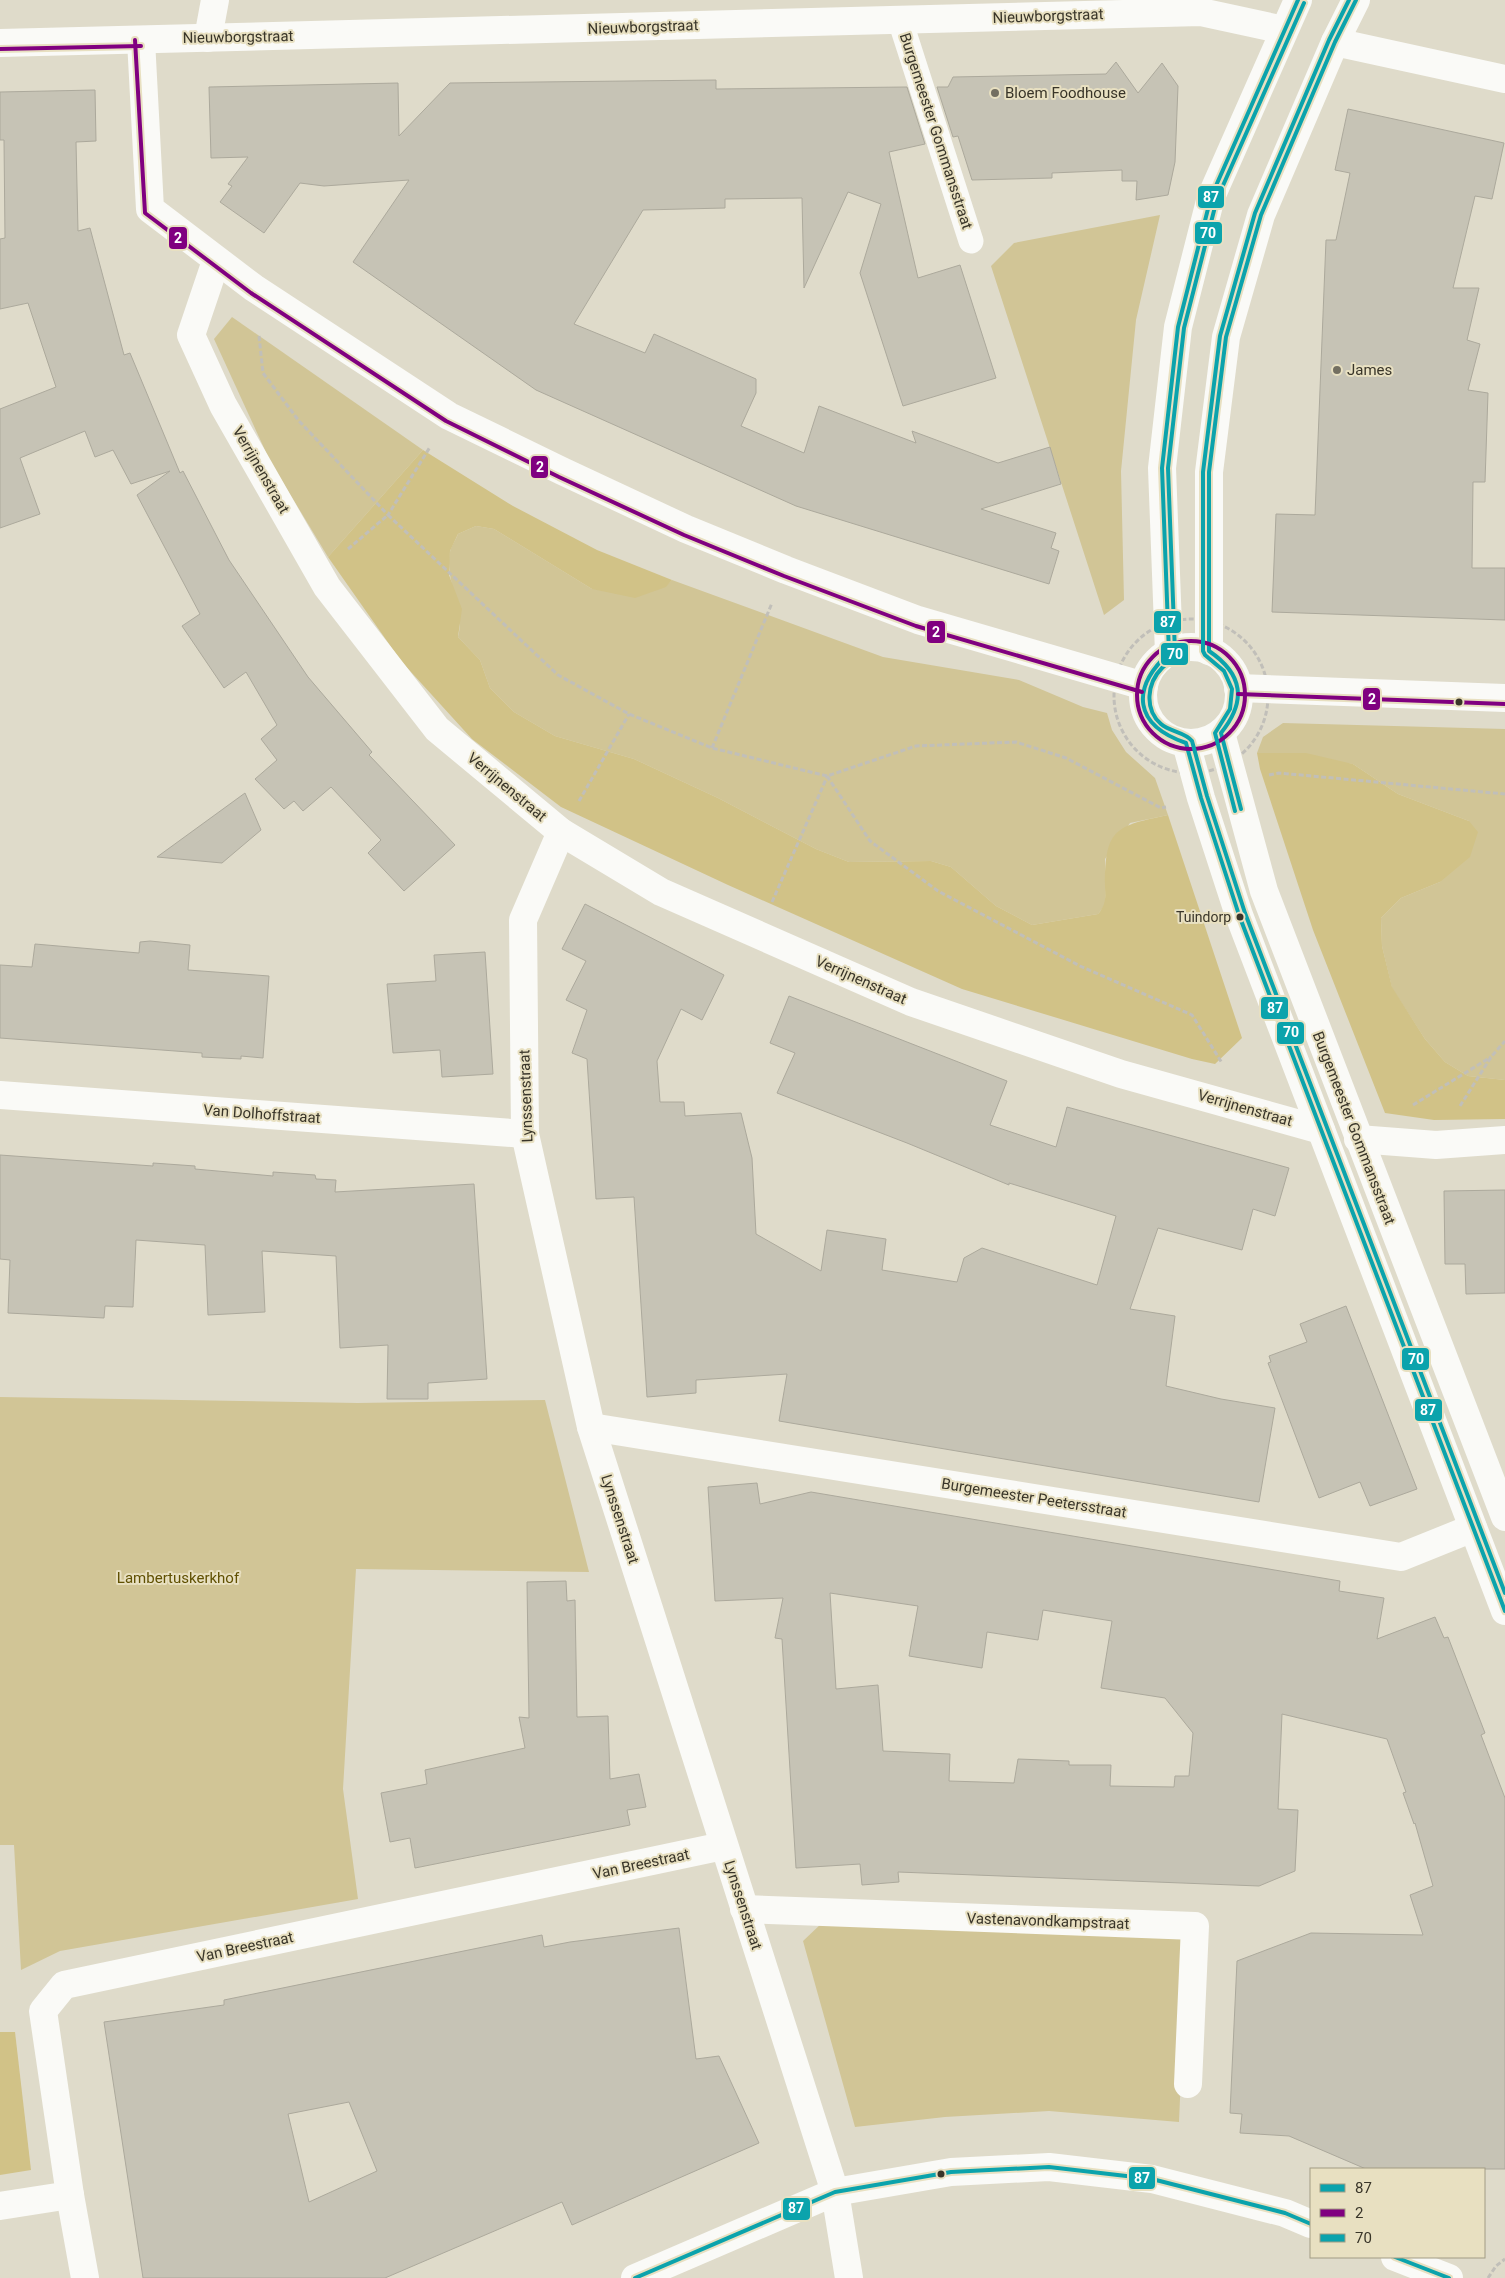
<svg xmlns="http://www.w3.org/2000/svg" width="1505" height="2278" font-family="Roboto,sans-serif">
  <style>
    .green { fill: #d1c596 }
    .forest { fill: #d1c287 }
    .building { fill: #c6c3b5; stroke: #aca99c; fill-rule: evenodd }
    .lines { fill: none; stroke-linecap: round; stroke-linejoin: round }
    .path { stroke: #c1bfb9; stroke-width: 3; stroke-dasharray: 5 2.5; stroke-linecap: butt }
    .service { stroke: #fafaf7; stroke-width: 25 }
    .minor { stroke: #fafaf7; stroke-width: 28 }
    .tertiary { stroke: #fafaf7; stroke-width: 28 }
    .bus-1-casing { stroke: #e8e0c1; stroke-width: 8 }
    .bus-2-casing { stroke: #e8e0c1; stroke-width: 8 }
    .bus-3-casing { stroke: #e8e0c1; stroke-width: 8 }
    .bus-1 { stroke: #0ba3ac; stroke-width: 4 }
    .bus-2 { stroke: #800080; stroke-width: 4 }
    .bus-3 { stroke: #0ba3ac; stroke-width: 4 }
    .poi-dot { fill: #736f61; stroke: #e8e0c1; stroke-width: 2 }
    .bus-dot { fill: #393529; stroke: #e8e0c1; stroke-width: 2 }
    .labels { text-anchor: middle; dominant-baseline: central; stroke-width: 4; stroke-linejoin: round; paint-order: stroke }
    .bus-label { font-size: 14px; fill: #393529; stroke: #e8e0c1; text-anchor: end }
    .street-label { font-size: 15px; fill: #393529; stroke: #e8e0c1 }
    .poi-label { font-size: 15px; fill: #393529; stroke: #e8e0c1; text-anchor: start }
    .park-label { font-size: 15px; fill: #605002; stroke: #e8e0c1 }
    .line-badge { stroke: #e8e0c1; stroke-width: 2 }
    .badge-label { font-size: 14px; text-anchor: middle; font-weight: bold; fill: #fff }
  </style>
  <rect width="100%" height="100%" fill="#dfdbca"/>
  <g class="green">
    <polygon points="1160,215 1136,320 1121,471 1124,600 1104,615 991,266 1014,243"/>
    <polygon points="232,317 423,450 328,557 270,461 214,339"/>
    <path d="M476 526 494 529 592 589 665 587 672 580 883 657 1019 680 1083 707 1107 713 1112 730 1126 752 1155 778 1168 815 1130 823 1105 859V905L1098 914 1032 925 996 906 951 867 931 861 849 862 816 849 718 798 634 759 555 736 514 712 490 688 480 660 458 637C466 609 444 581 450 552 451 546 456 540 458 534Z"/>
    <polygon points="1283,723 1505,729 1505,1080 1468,1076 1445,1062 1425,1039 1392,988 1382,946 1381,918 1401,898 1440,882 1469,821 1398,794 1353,764 1257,753 1263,737"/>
    <polygon points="0,1397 358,1403 545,1400 589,1572 356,1569 343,1789 358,1899 60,1951 21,1970 14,1845 0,1845"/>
    <polygon points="823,1922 1187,1937 1179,2122 1049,2111 945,2117 855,2127 803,1941"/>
  </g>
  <g class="forest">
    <path d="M423 450 513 506 597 550 672 580 666 587 635 598 592 589 494 529 476 526 458 534 450 551 449 575 462 609 458 637 480 660 490 688 514 712 555 736 634 759 718 798 816 849 849 862 931 861 951 867 996 906 1032 925 1098 914C1107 903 1105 898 1105 885 1105 828 1116 826 1168 815L1242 1038 1215 1064 1192 1059 962 989 728 885 561 807 472 739 401 661 328 557Z"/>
    <polygon points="1257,753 1306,753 1353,764 1398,794 1469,821 1478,832 1470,857 1440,882 1401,898 1381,918 1382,946 1392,987 1425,1039 1445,1062 1468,1076 1505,1080 1505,1119 1434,1120 1385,1113 1313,930 1260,769"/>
    <polygon points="0,2032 15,2032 31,2170 0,2175"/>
  </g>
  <g class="building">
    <polygon points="1116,62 1138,93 1162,63 1178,86 1175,162 1168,195 1136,200 1137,181 1122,181 1122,170 1052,173 1052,178 972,180 958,136 953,137 937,87 948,87 953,77 1106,74"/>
    <polygon points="716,80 716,89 907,87 925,144 889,152 918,278 960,265 996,378 903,406 860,273 881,204 848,192 804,288 802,198 725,199 725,208 643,210 574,324 645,353 654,334 756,379 756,393 741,426 804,453 819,406 916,443 912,431 998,463 1050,447 1061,484 981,509 1056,533 1051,548 1059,551 1049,584 796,506 536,390 353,262 409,180 324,186 300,183 264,233 220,202 232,186 228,184 248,157 211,158 209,87 398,83 399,136 450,83"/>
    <polygon points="95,90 96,141 76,142 78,231 90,228 124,355 130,353 180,473 183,471 229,560 308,677 372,752 369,755 455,845 404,891 368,853 381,840 331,787 303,811 294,801 284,809 255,779 277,760 261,739 277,725 246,672 224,688 182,626 200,614 137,495 170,471 131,484 113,450 95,457 85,431 20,458 40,514 0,528 0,409 56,387 28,303 0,309 0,239 5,238 4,140 0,140 0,92"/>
    <polygon points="1348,109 1504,143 1492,199 1475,196 1453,288 1479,288 1467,340 1480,344 1468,390 1488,393 1485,482 1473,482 1472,568 1505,568 1505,620 1272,612 1276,514 1315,515 1326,240 1336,240 1350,173 1335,170"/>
    <polygon points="245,793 261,830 222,863 157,857"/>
    <polygon points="585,904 724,975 702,1020 681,1009 657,1061 660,1102 684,1102 685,1116 741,1113 752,1158 756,1234 821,1271 827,1230 886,1239 882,1270 957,1282 964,1258 982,1248 1097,1285 1116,1216 1009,1183 1009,1185 907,1143 777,1093 795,1053 770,1043 789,996 1007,1081 990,1125 1056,1147 1067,1107 1289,1168 1275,1216 1253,1209 1242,1250 1158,1228 1130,1309 1175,1316 1166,1386 1221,1399 1275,1408 1259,1502 779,1421 787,1374 696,1380 696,1393 647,1397 634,1197 596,1199 587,1059 572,1053 587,1010 566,1000 586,961 562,949"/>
    <polygon points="150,941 190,945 188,970 269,976 263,1058 241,1056 241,1059 202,1057 202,1053 0,1038 0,965 32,967 35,944 139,953 140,942"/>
    <polygon points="485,952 493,1074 442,1077 440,1050 393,1053 387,984 436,981 434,955"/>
    <polygon points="0,1155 153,1166 153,1163 195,1166 195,1169 273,1176 273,1172 315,1175 316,1179 336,1180 335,1192 474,1184 487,1379 428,1383 428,1399 387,1399 388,1345 340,1348 336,1256 262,1251 265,1312 208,1315 205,1245 136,1240 133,1307 105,1306 104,1318 8,1313 10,1260 0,1259"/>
    <polygon points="1505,1190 1505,1293 1466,1294 1465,1264 1445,1264 1444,1191"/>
    <polygon points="1346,1306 1417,1489 1370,1506 1360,1482 1319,1498 1268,1363 1271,1362 1269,1356 1307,1342 1300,1324"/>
    <path d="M757 1483 760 1504 811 1492 1340 1581 1339 1591 1384 1598 1377 1639 1435 1617 1444 1638 1448 1637 1485 1733 1481 1735 1505 1798V2169H1366L1289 2136 1240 2133 1242 2114 1230 2113 1237 1961 1311 1933 1423 1935 1410 1895 1433 1886 1415 1823 1414 1824 1403 1793 1406 1792 1387 1739 1282 1714 1278 1809 1298 1810 1295 1871 1259 1886 898 1872 899 1882 862 1885 860 1864 796 1868 782 1639 775 1638 783 1598 715 1601 708 1487ZM830 1593 918 1606 909 1656 982 1668 987 1632 1038 1640 1043 1610 1112 1621 1101 1688 1165 1698 1193 1733 1189 1776H1175L1174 1787 1110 1786 1111 1765H1069V1761L1018 1759 1014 1783 949 1781 950 1754 883 1751 878 1685 836 1689Z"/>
    <polygon points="566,1581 567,1601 575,1600 577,1717 608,1716 610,1779 639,1774 646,1807 627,1810 630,1825 415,1868 410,1838 390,1842 381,1793 427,1784 425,1770 525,1748 519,1717 529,1718 527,1582"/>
    <path d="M679 1928 696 2059 719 2056 759 2143 572 2225 562 2202 385 2278H143L104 2022 224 2005V2000L542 1935 544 1947 570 1942ZM349 2102 377 2171 309 2202 288 2114Z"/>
  </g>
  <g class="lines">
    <g class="path">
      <polyline points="259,336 263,373 299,421 388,515 430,447"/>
      <polyline points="348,549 388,515 558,675 629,714 712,748 827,776 916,746 1016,742 1066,758 1161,808 1166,807"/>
      <circle cx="1191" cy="696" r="77"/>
      <polyline points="712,748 772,603"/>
      <polyline points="1269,775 1279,773 1505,794"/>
      <polyline points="827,776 870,841 938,891 1080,966 1192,1015 1222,1063"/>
      <polyline points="579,801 629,714"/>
      <polyline points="772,902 827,777"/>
      <polyline points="1413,1105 1491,1057"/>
      <polyline points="1460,1106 1491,1057 1505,1041"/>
      <polyline points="1488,2278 1496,2266 1505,2259"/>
    </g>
    <polyline class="service" points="900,20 971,241"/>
    <g class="minor">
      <polyline points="208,38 215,0"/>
      <polyline points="141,40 150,209 254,288 449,416 562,471 686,529 786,570 918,620 1144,686"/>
      <polyline points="1335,42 1505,79"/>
      <polyline points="0,43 1201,12 1284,30"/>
      <polyline points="216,261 191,335 223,405 327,587 437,729 561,832 661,892 911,1002 1121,1074 1321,1130"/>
      <polyline points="1238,688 1505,698"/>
      <polyline points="561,832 523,920 525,1134 591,1427 835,2192 849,2278"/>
      <polyline points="0,1095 525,1134"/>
      <polyline points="1358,1139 1436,1145 1505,1140"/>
      <polyline points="591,1427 1401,1557 1473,1528"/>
      <polyline points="744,1909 1195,1926 1188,2084"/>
      <polyline points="0,2206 70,2195"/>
      <polyline points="1395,2257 1449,2278"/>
      <polyline points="85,2278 70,2195 43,2011 64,1985 723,1846"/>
      <polyline points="635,2278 835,2192 951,2172 1049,2167 1152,2179 1285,2213 1311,2224"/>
    </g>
    <g class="tertiary">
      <circle cx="1191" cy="695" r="48"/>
      <polyline points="1209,651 1209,472 1226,337 1261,215 1335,42 1356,0"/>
      <polyline points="1169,653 1162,468 1178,327 1211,197 1298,0"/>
      <polyline points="1221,733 1264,891 1505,1517"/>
      <polyline points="1186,743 1201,798 1239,915 1505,1611"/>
    </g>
    <defs>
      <g id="bus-1">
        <path d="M1298 0 1211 197 1178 327 1162 468 1169 653C1130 689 1134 725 1186 743L1201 798 1239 915 1505 1611"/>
        <path d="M1241 809 1221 733C1247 701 1243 674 1209 651V472L1226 337 1261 215 1335 42 1356 0"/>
        <polyline points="1395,2257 1449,2278"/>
        <polyline points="635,2278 835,2192 951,2172 1049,2167 1152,2179 1285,2213 1311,2224"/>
      </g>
      <g id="bus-2">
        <polyline points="135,40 145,213 251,293 446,421 559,477 684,535 784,576 916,626 1142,692"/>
        <polyline points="0,49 141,46"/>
        <circle cx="1191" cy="695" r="54"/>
        <polyline points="1238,694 1505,704"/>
      </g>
      <g id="bus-3">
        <path d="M1304 3 1217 199 1184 328 1168 468 1175 653C1173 660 1167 663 1162 668 1147 683 1144 709 1161 724 1170 732 1185 732 1192 741L1207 796 1245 913 1505 1593"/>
        <polyline points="1235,811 1215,733 1230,709 1232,689 1224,671 1205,655 1203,651 1203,472 1220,336 1255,213 1329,40 1349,0"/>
      </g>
    </defs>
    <use href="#bus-1" class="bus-1-casing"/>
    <use href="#bus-2" class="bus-2-casing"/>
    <use href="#bus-3" class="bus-3-casing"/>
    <use href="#bus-1" class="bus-1"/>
    <use href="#bus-2" class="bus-2"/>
    <use href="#bus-3" class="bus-3"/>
  </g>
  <g class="poi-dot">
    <circle cx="995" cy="93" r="5"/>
    <circle cx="1337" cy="370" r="5"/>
  </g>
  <g class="bus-dot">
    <circle cx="1459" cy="702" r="4.5"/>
    <circle cx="1240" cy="917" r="4.5"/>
    <circle cx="941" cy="2174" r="4.5"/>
  </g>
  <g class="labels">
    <g class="bus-label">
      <text x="1231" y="917">Tuindorp</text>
    </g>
    <g class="street-label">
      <text transform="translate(1048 16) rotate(-2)">Nieuwborgstraat</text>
      <text transform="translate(643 27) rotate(-2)">Nieuwborgstraat</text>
      <text transform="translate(238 37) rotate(-1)">Nieuwborgstraat</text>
      <text transform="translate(936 131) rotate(72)">Burgemeester Gommansstraat</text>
      <text transform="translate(261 470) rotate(60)">Verrijnenstraat</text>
      <text transform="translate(507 787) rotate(40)">Verrijnenstraat</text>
      <text transform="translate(861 980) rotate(24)">Verrijnenstraat</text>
      <text transform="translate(526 1096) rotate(-92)">Lynssenstraat</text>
      <text transform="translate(1245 1108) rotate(16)">Verrijnenstraat</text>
      <text transform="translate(262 1114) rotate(4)">Van Dolhoffstraat</text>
      <text transform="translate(1354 1128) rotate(69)">Burgemeester Gommansstraat</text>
      <text transform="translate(1034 1498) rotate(9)">Burgemeester Peetersstraat</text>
      <text transform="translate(620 1519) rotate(72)">Lynssenstraat</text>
      <text transform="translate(641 1864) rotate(-12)">Van Breestraat</text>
      <text transform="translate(743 1905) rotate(72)">Lynssenstraat</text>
      <text transform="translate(1048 1921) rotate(2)">Vastenavondkampstraat</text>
      <text transform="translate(245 1947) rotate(-12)">Van Breestraat</text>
    </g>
    <g class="poi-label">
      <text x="1005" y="93">Bloem Foodhouse</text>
      <text x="1347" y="370">James</text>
    </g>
    <g class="park-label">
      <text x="178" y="1578">Lambertuskerkhof</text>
    </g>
  </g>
  <g class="line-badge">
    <rect x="1197" y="185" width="28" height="24" rx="5" fill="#0ba3ac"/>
    <rect x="1194" y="221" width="29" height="24" rx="5" fill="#0ba3ac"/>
    <rect x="168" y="226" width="20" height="24" rx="5" fill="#800080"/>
    <rect x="530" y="455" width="19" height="24" rx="5" fill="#800080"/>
    <rect x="1153" y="610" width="29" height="24" rx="5" fill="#0ba3ac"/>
    <rect x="926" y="620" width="20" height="24" rx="5" fill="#800080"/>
    <rect x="1160" y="642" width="29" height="24" rx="5" fill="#0ba3ac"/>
    <rect x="1362" y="687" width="19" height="24" rx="5" fill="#800080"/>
    <rect x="1260" y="996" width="29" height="24" rx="5" fill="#0ba3ac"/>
    <rect x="1276" y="1021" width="29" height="24" rx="5" fill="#0ba3ac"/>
    <rect x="1401" y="1347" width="29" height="24" rx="5" fill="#0ba3ac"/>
    <rect x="1414" y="1398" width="29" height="24" rx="5" fill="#0ba3ac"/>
    <rect x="1128" y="2166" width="28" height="24" rx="5" fill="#0ba3ac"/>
    <rect x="782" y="2197" width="29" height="24" rx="5" fill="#0ba3ac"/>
  </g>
  <g class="badge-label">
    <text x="1211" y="202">87</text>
    <text x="1208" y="238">70</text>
    <text x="178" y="243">2</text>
    <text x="540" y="472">2</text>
    <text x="1168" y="627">87</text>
    <text x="936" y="637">2</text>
    <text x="1175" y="659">70</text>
    <text x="1372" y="704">2</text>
    <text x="1275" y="1013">87</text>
    <text x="1291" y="1037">70</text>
    <text x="1416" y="1364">70</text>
    <text x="1428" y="1415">87</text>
    <text x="1142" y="2183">87</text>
    <text x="796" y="2213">87</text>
  </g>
  <rect x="1310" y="2168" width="175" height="90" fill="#e8e0c1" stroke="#a29c84"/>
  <rect x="1320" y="2184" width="25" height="8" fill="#0ba3ac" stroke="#a29c84"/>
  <text x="1355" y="2193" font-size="15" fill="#393529">87</text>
  <rect x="1320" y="2209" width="25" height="8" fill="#800080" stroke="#a29c84"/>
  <text x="1355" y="2218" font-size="15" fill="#393529">2</text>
  <rect x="1320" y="2234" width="25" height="8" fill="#0ba3ac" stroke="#a29c84"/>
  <text x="1355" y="2243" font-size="15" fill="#393529">70</text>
</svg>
